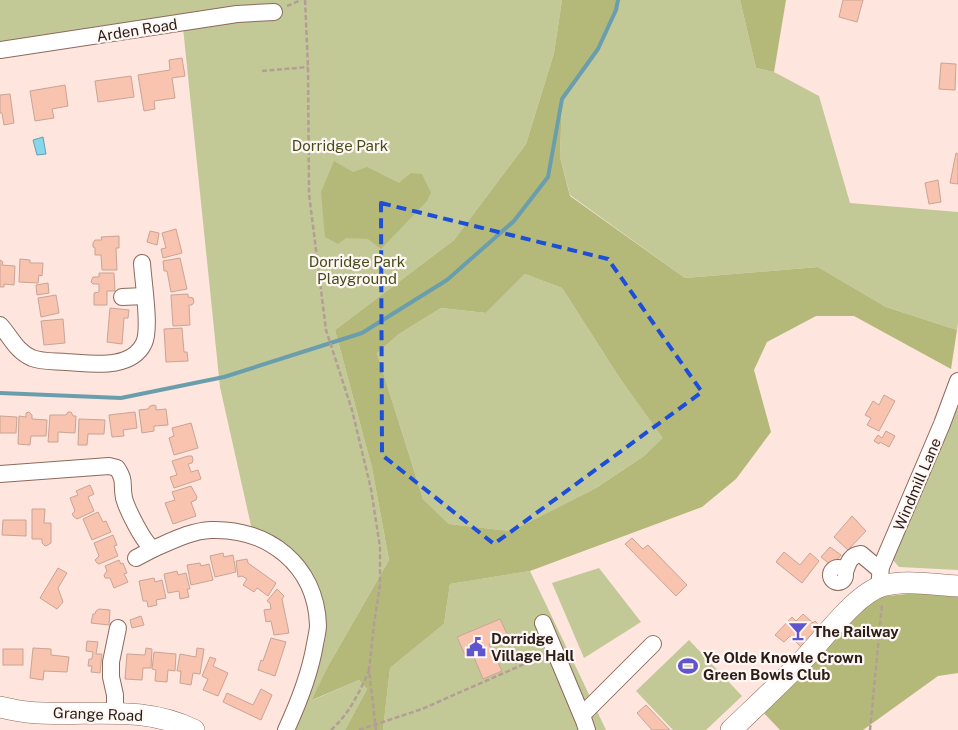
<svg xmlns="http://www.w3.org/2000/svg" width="958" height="730" font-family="'Public Sans',sans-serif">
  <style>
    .green { fill: #c3c897 }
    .forest { fill: #b4b97a; fill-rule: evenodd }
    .water { fill: #86d6ec; stroke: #6b9eac }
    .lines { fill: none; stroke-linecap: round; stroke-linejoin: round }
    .stream { stroke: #6b9eac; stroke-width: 4 }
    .building { fill: #f8c3af; stroke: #caa495 }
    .minor-casing { stroke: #8d695d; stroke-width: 18 }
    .major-casing { stroke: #8d695d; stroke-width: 22 }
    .path { stroke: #b39e97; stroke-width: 2.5; stroke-dasharray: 5 2.5; stroke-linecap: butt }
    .minor { stroke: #fff; stroke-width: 16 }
    .major { stroke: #fff; stroke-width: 21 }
    .marked { fill: none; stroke: #1d4ed8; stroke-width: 4; stroke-dasharray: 10 6; stroke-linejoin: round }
    .labels { text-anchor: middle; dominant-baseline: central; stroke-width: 4.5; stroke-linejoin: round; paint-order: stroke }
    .street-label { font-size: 15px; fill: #2b1d18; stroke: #fff7f4 }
    .park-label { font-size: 15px; fill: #484b1b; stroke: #fff7f4 }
    .poi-label { font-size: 15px; font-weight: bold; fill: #2b1d18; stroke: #fff7f4; text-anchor: start }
  </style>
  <rect width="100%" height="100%" fill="#fee5dd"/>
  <g class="green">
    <polygon points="0,0 562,0 554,53 526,144 454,240 335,330 372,468 389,560 328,666 313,700 359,680 367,689 345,730 292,730 317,590 252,530 220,387 182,18 0,47"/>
    <polygon points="618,0 740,0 756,68 774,72 819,96 850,203 958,212 958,323 957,330 886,307 818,267 685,278 570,195 560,157 562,99 598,49 616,10"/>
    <polygon points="525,274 562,288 619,377 664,438 644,456 596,488 511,531 449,524 423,499 377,353 399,334 441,308 486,313"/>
    <polygon points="958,400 958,570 899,567 893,560"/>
    <polygon points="599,568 641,622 584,658 552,583"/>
    <polygon points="530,571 606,730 383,730 390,668 444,624 450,584"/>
    <polygon points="689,640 742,696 706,730 673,730 636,691"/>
  </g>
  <g class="forest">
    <path d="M562 0H618L616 10 598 49 562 99 560 157 570 196 685 278 818 267 886 307 957 330 951 369 854 316H816L767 342 754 370 771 432 736 479 702 507 530 571 450 584 444 624 390 668 383 730H345L367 689 359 680 312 700 328 666 389 560 372 468 335 330 454 240 526 144 554 53ZM525 274 562 288 619 377 663 438 644 456 596 488 511 531 449 524 423 499 377 353 399 334 441 308 486 313Z"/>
    <polygon points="740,0 786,0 774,72 756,68"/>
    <polygon points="334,161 353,172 367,167 399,183 411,173 422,174 431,193 427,201 381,249 368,239 346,238 338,244 325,237 321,192"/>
    <polygon points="916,593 958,597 958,673 938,676 863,730 780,730 763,712 848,621 879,597"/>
  </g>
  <polygon class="water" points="43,137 46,154 37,155 33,140"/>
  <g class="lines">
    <polyline class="stream" points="0,393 121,398 224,377 362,333 447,280 514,221 548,177 562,99 598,49 616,10 618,0"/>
  </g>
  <g class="building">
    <polygon points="843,0 863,0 857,22 839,17"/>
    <polygon points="182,58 185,76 172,78 175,98 154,101 155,109 144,111 138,75 170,70 169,60"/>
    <polygon points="941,63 956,64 955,90 939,89"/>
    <polygon points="131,76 134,97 98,102 95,81"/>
    <polygon points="65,85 68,106 52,109 54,118 35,121 30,91"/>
    <polygon points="10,94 14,123 4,125 2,113 0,113 0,95"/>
    <polygon points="956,153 958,154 958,184 950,183"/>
    <polygon points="938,180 941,202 929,204 925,183"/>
    <polygon points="176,229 182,253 163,258 161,249 166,248 162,233"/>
    <polygon points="150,231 159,233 157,245 147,242"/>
    <polygon points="119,236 119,248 116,248 117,270 102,270 101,255 95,255 95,248 93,247 93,243 95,240 102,240 101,237"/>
    <polygon points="180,258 187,289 171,292 167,271 164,271 163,261"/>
    <polygon points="20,259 30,260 30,263 43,263 42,276 39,275 38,283 19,282"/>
    <polygon points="0,260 3,262 2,265 15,266 14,285 4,284 4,287 0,287"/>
    <polygon points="99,273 114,273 115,291 107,291 107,305 94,305 94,293 99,292 99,284 93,284 91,282 92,279 93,277 99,277"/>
    <polygon points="48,283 49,293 37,295 36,285"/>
    <polygon points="188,294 188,297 193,298 194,302 192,305 189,305 190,325 173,326 171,295"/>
    <polygon points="56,295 59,313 41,317 38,298"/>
    <polygon points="110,308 129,310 128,318 124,318 122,344 107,342"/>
    <polygon points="63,319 65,343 44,345 41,321"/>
    <polygon points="182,328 184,352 187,352 188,361 166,362 164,329"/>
    <polygon points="884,395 895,401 879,431 867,425 871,418 865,415 873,401 879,405"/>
    <polygon points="154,405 156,406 156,410 166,409 168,425 154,426 154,431 142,433 139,410 148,409 150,406"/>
    <polygon points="29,412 32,415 32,419 47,420 46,436 31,436 30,445 18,444 19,416 26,417 26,413"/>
    <polygon points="68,412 71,412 73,416 76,416 75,433 58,432 58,442 48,442 50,415 66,415"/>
    <polygon points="135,412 137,428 123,430 124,436 112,437 109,415"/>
    <polygon points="0,416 17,417 16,433 0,433"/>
    <polygon points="79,419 105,420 104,434 88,434 87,445 78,445"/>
    <polygon points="191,423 198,448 174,455 169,438 174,436 172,428"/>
    <polygon points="886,431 895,436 889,447 880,442 879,444 874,441 878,435 882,438"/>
    <polygon points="188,456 192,456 193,460 192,463 188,464 191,472 198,470 201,479 174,488 170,477 177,475 172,461"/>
    <polygon points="90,485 94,494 88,497 94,511 77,519 74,517 72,514 75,511 70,498 78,495 76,491"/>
    <polygon points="191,486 197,497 196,500 191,502 196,516 173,524 165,503 175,500 172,492"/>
    <polygon points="32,509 45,509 44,523 51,523 51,543 48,545 45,546 42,543 42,539 32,539"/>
    <polygon points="98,512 103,522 106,521 111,532 92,540 83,519"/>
    <polygon points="852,516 866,531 848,550 834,537"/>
    <polygon points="3,520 26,520 26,536 2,535"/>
    <polygon points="113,535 117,545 114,546 118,556 99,564 97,563 95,560 99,556 94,543"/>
    <polygon points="632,538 643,549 648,545 687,585 676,596 625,544"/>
    <polygon points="830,547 841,555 832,566 821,557"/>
    <polygon points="784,552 800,565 810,553 819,561 802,583 776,562"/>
    <polygon points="223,553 224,557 233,555 236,572 215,577 210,556"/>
    <polygon points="247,559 248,563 276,583 268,596 257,588 254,592 243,585 247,579 242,576 238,577 236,561"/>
    <polygon points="119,560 121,564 123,563 127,573 124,574 128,582 114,588 110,578 105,578 104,575 107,571 105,566"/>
    <polygon points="200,563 201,566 209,564 213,580 191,585 187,565"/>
    <polygon points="58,568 67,573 58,588 63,602 57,609 40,598"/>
    <polygon points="177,571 178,575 186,573 190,589 187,589 189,597 180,599 179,591 168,593 164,574"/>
    <polygon points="154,578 155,582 162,580 166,598 156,600 157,605 148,607 147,601 143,601 139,581"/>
    <polygon points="277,589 284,596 282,599 289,633 274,635 271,621 266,622 264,610 271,609 270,603 267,601"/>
    <polygon points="99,609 110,610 109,625 91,623 93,614 95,614 96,611"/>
    <polygon points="803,614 813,623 815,621 821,627 801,647 790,636 784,642 775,635 792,617 796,621"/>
    <polygon points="141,616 144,625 132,628 130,620"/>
    <polygon points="500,619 508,636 489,644 502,671 483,679 474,657 476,656 474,651 465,655 457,637"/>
    <polygon points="271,638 286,642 275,676 258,670 261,660 263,661"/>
    <polygon points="87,641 98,642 96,654 102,654 100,673 91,672 92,666 88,666 89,659 92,659 93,652 86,651"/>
    <polygon points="33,648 51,649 51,655 69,657 67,672 44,671 43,680 30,678"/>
    <polygon points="146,648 152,649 151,668 143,668 142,680 125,679 127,654 145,655"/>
    <polygon points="197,648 204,649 200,674 193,673 191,685 180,683 181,671 177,671 180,654 196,657"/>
    <rect x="3" y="649" width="20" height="16"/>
    <polygon points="154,652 176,654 175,671 168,670 167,682 155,681 156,670 152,669"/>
    <polygon points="210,657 216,659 213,666 228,673 218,696 203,690 208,679 202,676"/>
    <polygon points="261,689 272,695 261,720 223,702 227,693 253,705"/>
    <polygon points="646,705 670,730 652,730 637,713"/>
  </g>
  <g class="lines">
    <defs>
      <g id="minor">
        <polyline points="0,50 237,14 274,12"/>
        <polyline points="122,297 145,296"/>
        <path d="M0 325C11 337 16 351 32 358 42 362 55 361 66 362 89 363 131 371 144 343 151 329 143 281 142 263"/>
        <path d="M0 474 109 466 117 468C126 482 121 483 124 498 127 509 143 542 153 549 172 541 190 531 211 530 268 528 316 565 318 625 318 631 316 638 315 644 310 674 299 702 286 730"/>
        <polyline points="136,558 153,549"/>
        <circle cx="838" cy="575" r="7"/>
        <path d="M845 572C848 563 850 555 861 554L880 570"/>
        <polyline points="879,587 881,567 942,424 958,381"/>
        <polyline points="543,623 584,721 587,730"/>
        <polyline points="115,713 115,695 111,677 111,662 118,628"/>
        <polyline points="582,715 653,644"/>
      </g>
      <g id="major">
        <path d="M0 707C9 709 18 711 27 712 84 718 139 703 194 730"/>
        <path d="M731 730C755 707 779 685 802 661 822 641 855 594 882 586 905 579 934 585 958 586"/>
      </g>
    </defs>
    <use href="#minor" class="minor-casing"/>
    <use href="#major" class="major-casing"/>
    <g class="path">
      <polyline points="305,0 308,67 309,194 326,330 352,410 371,489 380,547 380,585 374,624 369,670 376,730"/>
      <polyline points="287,6 301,0"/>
      <polyline points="262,71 308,67"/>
      <path d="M331 730C349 714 359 693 369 671"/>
      <polyline points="359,730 422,709 531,661"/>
      <polyline points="870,730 882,604"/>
    </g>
    <use href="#minor" class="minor"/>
    <use href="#major" class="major"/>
  </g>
  <path class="marked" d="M381 203 608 259 702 392 494 544 382 455Z"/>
  <defs>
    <symbol id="bar-bare" viewBox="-9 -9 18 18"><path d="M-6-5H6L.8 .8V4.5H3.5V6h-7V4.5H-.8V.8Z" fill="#5f55ce" stroke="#fff7f4" stroke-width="2.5" paint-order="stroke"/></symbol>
    <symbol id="civic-bare" viewBox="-9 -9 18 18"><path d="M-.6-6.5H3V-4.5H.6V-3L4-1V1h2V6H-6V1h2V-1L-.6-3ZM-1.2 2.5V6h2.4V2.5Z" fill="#5f55ce" stroke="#fff7f4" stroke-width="2.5" paint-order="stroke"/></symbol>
    <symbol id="stadium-bare" viewBox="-9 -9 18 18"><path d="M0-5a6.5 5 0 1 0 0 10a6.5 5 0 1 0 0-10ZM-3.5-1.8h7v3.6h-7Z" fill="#5f55ce" stroke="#fff7f4" stroke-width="2.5" paint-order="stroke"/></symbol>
  </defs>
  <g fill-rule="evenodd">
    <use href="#bar-bare" x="784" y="617" width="28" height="28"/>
    <use href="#civic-bare" x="462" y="633" width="28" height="28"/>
    <use href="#stadium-bare" x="674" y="652" width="28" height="28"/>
  </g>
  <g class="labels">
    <g class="street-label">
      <text transform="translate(137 30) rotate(-9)">Arden Road</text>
      <text transform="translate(917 484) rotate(-67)">Windmill Lane</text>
      <text transform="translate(98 714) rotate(2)">Grange Road</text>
    </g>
    <g class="park-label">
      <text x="340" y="145">Dorridge Park</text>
      <text x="357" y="261">Dorridge Park<tspan x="357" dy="17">Playground</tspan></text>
    </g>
    <g class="poi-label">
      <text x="813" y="631">The Railway</text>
      <text x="491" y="638">Dorridge<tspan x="491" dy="17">Village Hall</tspan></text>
      <text x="703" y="657">Ye Olde Knowle Crown<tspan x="703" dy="17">Green Bowls Club</tspan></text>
    </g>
  </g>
</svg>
